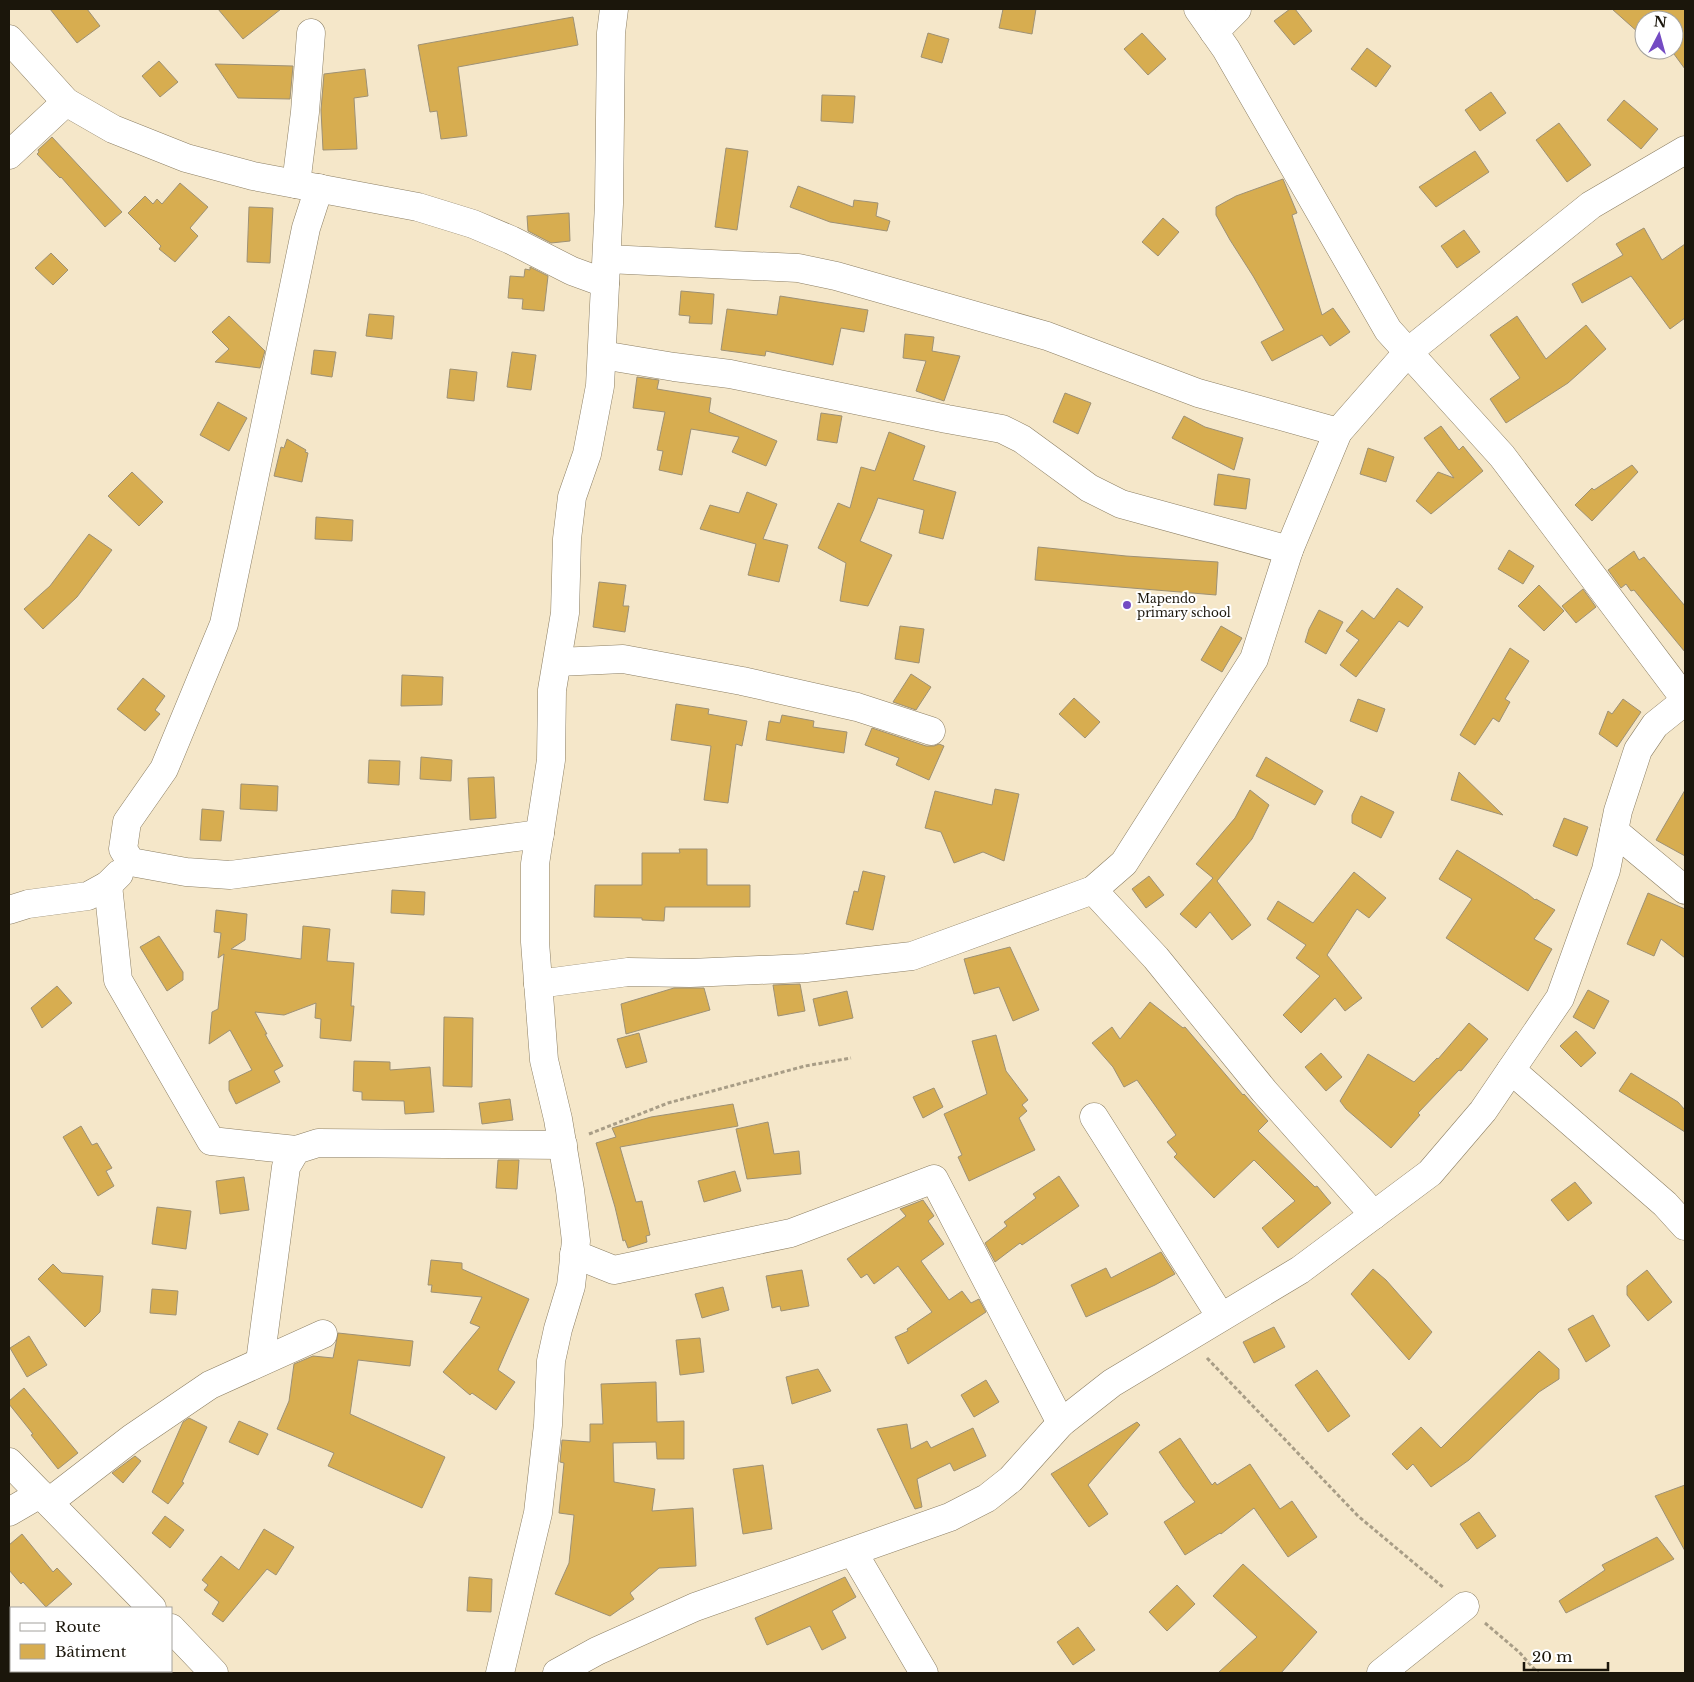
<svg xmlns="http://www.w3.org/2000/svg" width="1694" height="1682" font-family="'Libre Baskerville',serif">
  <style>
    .building { fill: #d7ad50; stroke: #9e9175 }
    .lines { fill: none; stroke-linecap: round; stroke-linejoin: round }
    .minor-casing { stroke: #8c7f64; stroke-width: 29 }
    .tertiary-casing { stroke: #8c7f64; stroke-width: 29 }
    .path { stroke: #a89d86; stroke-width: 3; stroke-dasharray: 4 2.5; stroke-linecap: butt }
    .minor { stroke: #fff; stroke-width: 28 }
    .tertiary { stroke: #fff; stroke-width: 28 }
    .poi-dot { fill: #744bc3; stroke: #fff; stroke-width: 2 }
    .labels { text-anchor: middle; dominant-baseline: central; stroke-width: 4; stroke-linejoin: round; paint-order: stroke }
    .poi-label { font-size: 12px; fill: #1b160b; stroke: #fff; text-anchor: start }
  </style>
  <rect width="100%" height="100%" fill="#f5e7c9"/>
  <g class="building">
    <polygon points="50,9 87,9 100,26 77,43"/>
    <polygon points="218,9 281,9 243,39"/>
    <polygon points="1003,9 1036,9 1032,34 999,28"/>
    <polygon points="1290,9 1295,9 1312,31 1294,45 1274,21"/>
    <polygon points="1612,9 1685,9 1685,69 1671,50 1674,50 1674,20 1644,20 1644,30 1640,34"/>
    <polygon points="573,17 578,45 458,67 467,136 441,139 437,111 430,112 418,45"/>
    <polygon points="928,33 949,39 942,63 921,57"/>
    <polygon points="1142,33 1166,59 1148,75 1124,49"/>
    <polygon points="1367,48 1391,66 1376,87 1351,69"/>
    <polygon points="159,61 178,82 160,97 142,76"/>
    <polygon points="215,64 293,66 290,99 238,98"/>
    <polygon points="365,69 368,96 354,98 357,149 323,150 321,110 324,74"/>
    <polygon points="1491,92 1506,113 1480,131 1465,110"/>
    <polygon points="822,95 855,96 853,123 821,121"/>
    <polygon points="1624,100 1658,129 1641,149 1607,120"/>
    <polygon points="1559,123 1591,165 1567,182 1536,140"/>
    <polygon points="52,137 122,212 105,227 61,177 60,178 37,154 39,152 38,150"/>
    <polygon points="726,148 748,151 737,230 715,227"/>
    <polygon points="1475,151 1489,172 1436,207 1419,187"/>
    <polygon points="1283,179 1297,213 1292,215 1322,315 1333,308 1350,332 1330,346 1322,335 1272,361 1261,342 1284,330 1253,276 1230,240 1216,215 1216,207 1236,196"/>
    <polygon points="180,183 208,207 190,228 198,236 175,262 159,249 161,246 128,213 145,196 153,204 157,199 162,204"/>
    <polygon points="798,186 853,207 854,200 878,203 876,216 890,221 887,231 830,222 790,207"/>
    <polygon points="249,207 273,208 270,263 247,262"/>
    <polygon points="569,213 570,241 551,243 528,231 527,216"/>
    <polygon points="1163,218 1179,232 1158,256 1142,242"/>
    <polygon points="1644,228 1662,260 1685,244 1685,318 1670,329 1631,276 1582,303 1572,284 1623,255 1616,244"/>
    <polygon points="1464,230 1480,252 1457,268 1441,246"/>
    <polygon points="51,253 68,270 53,285 35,268"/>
    <polygon points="530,267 548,276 544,311 522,309 523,299 508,298 510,276 524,277 525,269 530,270"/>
    <polygon points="681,291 714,294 712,324 689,323 690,316 679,315"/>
    <polygon points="780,296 868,310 864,332 841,328 833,365 766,351 765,356 721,350 727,309 777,315"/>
    <polygon points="369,314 394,316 392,339 366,336"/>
    <polygon points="229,316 265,351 260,368 215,362 229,349 212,332"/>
    <polygon points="1517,316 1546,359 1586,325 1606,349 1568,383 1506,423 1490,399 1520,378 1490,335"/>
    <polygon points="905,334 934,337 932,351 960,356 944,401 916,391 926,361 903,358"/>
    <polygon points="314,350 336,352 332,377 311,374"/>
    <polygon points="512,352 536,355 531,390 507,387"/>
    <polygon points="450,369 477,372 474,401 447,398"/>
    <polygon points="637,377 659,380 657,389 711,398 709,412 777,441 766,466 732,452 739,437 691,429 682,475 659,470 663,451 657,450 665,412 633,408"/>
    <polygon points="1065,393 1091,403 1078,434 1053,422"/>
    <polygon points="218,402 247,418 229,451 200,435"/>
    <polygon points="821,413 842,416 837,443 817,440"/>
    <polygon points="1184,416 1205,427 1243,438 1234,470 1172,438"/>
    <polygon points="1441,426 1459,450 1463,446 1483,471 1431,514 1416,501 1438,472 1454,478 1424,438"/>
    <polygon points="889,432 925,446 913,480 956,492 943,539 919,533 924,510 878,498 874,509 860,541 892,555 868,606 840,601 846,563 818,548 838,503 850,508 861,467 875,471"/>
    <polygon points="287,439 306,450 305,452 308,453 302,482 274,476 281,447 284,448"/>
    <polygon points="1368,448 1394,457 1386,482 1360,474"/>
    <polygon points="1632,465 1638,472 1592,521 1575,505 1592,488 1594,490"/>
    <polygon points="132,472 163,502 139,526 108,496"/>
    <polygon points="1218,474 1250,479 1246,509 1214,505"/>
    <polygon points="747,492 777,504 763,539 788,545 779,582 748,575 756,544 700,529 710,505 739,513"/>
    <polygon points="316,517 353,520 352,541 315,539"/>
    <polygon points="89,534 112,550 77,597 43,629 24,609 50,586"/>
    <polygon points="1038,547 1126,556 1218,562 1216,595 1035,580"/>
    <polygon points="1509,550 1534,566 1523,584 1498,569"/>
    <polygon points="1634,551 1639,560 1644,557 1685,606 1685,652 1634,590 1631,591 1626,584 1621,588 1608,570"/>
    <polygon points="599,582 626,585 623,606 629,606 625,632 593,627"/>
    <polygon points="1539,585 1564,611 1544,631 1518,606"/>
    <polygon points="1397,588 1423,607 1408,627 1399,621 1356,677 1340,665 1359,640 1346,631 1362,610 1374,619"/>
    <polygon points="1583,589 1596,607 1576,623 1562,606"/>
    <polygon points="1319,610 1343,622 1326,654 1305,642 1309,629"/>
    <polygon points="900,626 924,629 919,663 895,659"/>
    <polygon points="1221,626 1242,638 1222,672 1201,660"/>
    <polygon points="1510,648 1529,661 1505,699 1510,702 1499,722 1493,718 1475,745 1460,735"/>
    <polygon points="911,674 931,687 916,710 893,702"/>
    <polygon points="402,675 443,677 442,705 401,706"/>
    <polygon points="143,678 165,696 155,710 160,714 145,731 117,709"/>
    <polygon points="1074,698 1100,722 1085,738 1059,714"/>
    <polygon points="1358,699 1385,709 1377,732 1350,721"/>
    <polygon points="1623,699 1641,712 1617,747 1599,734 1608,711 1612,714"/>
    <polygon points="676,704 709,709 708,714 747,721 742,746 736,744 728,803 704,800 711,746 671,740"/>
    <polygon points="782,715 814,721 813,727 847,732 844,753 766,740 769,721 780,723"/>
    <polygon points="872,728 926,746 934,746 939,744 944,746 929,780 896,765 899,758 865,745"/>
    <polygon points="421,757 452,760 451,781 420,779"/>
    <polygon points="1266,757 1323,791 1315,805 1256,776"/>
    <polygon points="369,760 400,761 399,785 368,783"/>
    <polygon points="1459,772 1503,815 1451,800"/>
    <polygon points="494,777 496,818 470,820 468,778"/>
    <polygon points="241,784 278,786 277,811 240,809"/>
    <polygon points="995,789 1019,794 1004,861 983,852 954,863 941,832 925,828 935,791 992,805"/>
    <polygon points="1250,790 1269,805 1252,839 1217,881 1251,925 1232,940 1210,912 1196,928 1180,914 1213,878 1196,864 1235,818"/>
    <polygon points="1685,790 1685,856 1656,840"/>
    <polygon points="1361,796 1394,812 1381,838 1352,823 1352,815"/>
    <polygon points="202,809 224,811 221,841 200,840"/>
    <polygon points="1564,818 1588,827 1577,856 1553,846"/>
    <polygon points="679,849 707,849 707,885 750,885 750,907 665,907 664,921 642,920 642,918 594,917 595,885 642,885 642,853 680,853"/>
    <polygon points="1457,850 1528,894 1535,900 1536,899 1555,910 1534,939 1552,949 1528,991 1446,938 1472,899 1439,879"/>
    <polygon points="863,871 885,876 873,930 846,924 854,891 858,892"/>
    <polygon points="1354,872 1386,898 1369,918 1357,909 1327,955 1362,998 1345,1011 1335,998 1301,1033 1283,1015 1320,976 1296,958 1306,945 1267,919 1278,901 1313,923"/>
    <polygon points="1149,876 1164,895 1146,908 1132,889"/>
    <polygon points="392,890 425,892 424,915 391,913"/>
    <polygon points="1648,893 1685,909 1685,958 1661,939 1654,956 1627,944"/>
    <polygon points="216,910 247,914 245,940 231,949 301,959 303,926 330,929 327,961 354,963 351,1006 354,1006 351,1041 320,1038 321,1019 315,1018 316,1003 284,1015 255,1012 267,1034 265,1034 283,1066 274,1071 280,1082 236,1104 229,1090 229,1081 252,1070 230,1030 209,1044 212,1012 218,1009 224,954 218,958 221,933 214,932"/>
    <polygon points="159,936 183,972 183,980 167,991 140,947"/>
    <polygon points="1010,947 1039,1010 1013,1021 999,987 974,994 964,959"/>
    <polygon points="800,984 805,1011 778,1016 773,985"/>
    <polygon points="57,986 72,1003 42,1028 31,1008"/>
    <polygon points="674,988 704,988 710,1010 626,1034 621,1004"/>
    <polygon points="1588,990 1609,1001 1594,1029 1573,1017"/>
    <polygon points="847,991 853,1018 819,1026 813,999"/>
    <polygon points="1150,1002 1183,1028 1185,1027 1243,1095 1244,1094 1268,1121 1258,1131 1315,1187 1317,1186 1331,1203 1278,1248 1262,1228 1295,1201 1254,1160 1214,1198 1174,1157 1177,1154 1167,1142 1176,1135 1137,1080 1124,1087 1113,1067 1092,1043 1112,1027 1120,1039"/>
    <polygon points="444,1017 473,1018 472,1087 443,1086"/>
    <polygon points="1469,1023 1488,1039 1461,1071 1459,1070 1418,1113 1420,1115 1391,1148 1346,1109 1340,1101 1368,1054 1414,1082 1437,1058 1438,1059"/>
    <polygon points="1576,1031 1596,1053 1581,1067 1560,1046"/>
    <polygon points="639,1033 647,1062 626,1068 617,1039"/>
    <polygon points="996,1035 1006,1071 1028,1100 1022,1105 1027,1111 1019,1118 1035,1150 969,1181 958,1157 962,1155 944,1114 987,1094 972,1041"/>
    <polygon points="1321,1053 1342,1077 1326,1091 1305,1067"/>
    <polygon points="354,1061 390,1062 390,1070 430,1067 434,1112 405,1114 404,1101 362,1100 362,1092 353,1091"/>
    <polygon points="1631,1073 1678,1102 1685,1110 1685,1132 1619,1091"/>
    <polygon points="934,1088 943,1107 923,1118 913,1097"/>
    <polygon points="510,1099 513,1120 482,1124 479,1103"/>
    <polygon points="733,1104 738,1126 620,1147 636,1202 642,1201 650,1235 646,1236 647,1242 628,1248 625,1240 623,1241 615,1207 596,1143 616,1137 612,1128 651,1117"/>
    <polygon points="768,1122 774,1154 799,1151 801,1174 747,1179 736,1129"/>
    <polygon points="81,1126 92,1145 97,1143 112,1168 106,1171 114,1186 98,1196 63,1137"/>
    <polygon points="498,1160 519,1160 517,1189 496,1188"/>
    <polygon points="735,1171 741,1191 704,1202 698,1181"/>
    <polygon points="1059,1176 1079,1206 1022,1245 1020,1243 995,1262 985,1243 1007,1226 1004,1222 1036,1198 1033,1194"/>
    <polygon points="244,1177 249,1210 220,1214 216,1181"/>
    <polygon points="1575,1182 1592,1203 1568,1221 1551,1200"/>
    <polygon points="923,1200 934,1216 928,1221 944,1244 921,1261 949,1300 962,1291 971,1303 979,1299 986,1312 908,1364 895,1337 908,1331 907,1329 932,1312 898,1266 874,1284 867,1274 861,1278 847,1259 906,1216 900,1209"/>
    <polygon points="157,1207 191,1211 186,1249 152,1244"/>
    <polygon points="1161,1252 1175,1274 1155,1285 1086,1317 1071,1285 1106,1268 1111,1278"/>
    <polygon points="431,1260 462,1263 462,1269 529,1299 498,1370 515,1382 496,1410 472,1393 470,1395 443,1372 480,1327 470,1323 482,1297 431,1292 432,1285 428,1285"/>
    <polygon points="53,1264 62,1273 103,1276 100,1312 85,1327 38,1279"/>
    <polygon points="1373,1269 1386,1280 1432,1332 1409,1360 1351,1294"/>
    <polygon points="802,1270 809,1306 781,1311 780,1306 772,1308 766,1276"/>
    <polygon points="1647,1270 1672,1302 1648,1321 1627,1295 1627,1286"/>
    <polygon points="723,1287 729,1310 702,1318 695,1294"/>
    <polygon points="152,1289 178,1291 176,1315 150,1313"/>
    <polygon points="1593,1315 1610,1346 1586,1362 1568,1329"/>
    <polygon points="1274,1327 1285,1347 1254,1363 1243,1342"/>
    <polygon points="338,1333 413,1341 410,1366 358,1360 350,1414 445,1457 422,1508 328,1466 334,1453 277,1429 289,1401 294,1364 313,1356 333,1358"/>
    <polygon points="29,1336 47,1365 27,1377 10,1348"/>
    <polygon points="700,1338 704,1372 680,1375 676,1340"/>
    <polygon points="1539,1351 1559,1369 1559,1379 1539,1392 1469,1460 1431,1487 1413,1464 1407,1470 1392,1454 1421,1427 1441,1448"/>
    <polygon points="818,1369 831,1391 792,1404 786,1377"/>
    <polygon points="1317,1370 1350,1416 1328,1432 1295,1385"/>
    <polygon points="986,1380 999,1402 974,1417 961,1395"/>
    <polygon points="656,1382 657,1422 684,1421 684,1459 657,1459 656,1442 613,1443 614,1482 655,1489 652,1511 693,1508 696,1566 659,1568 630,1593 634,1599 610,1616 555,1594 569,1563 574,1515 559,1513 564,1463 560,1462 562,1440 590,1442 590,1424 603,1424 601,1384"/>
    <polygon points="24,1388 78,1453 58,1469 31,1435 33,1434 9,1404 9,1401"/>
    <polygon points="189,1418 207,1427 182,1482 184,1483 168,1504 152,1492 183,1422"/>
    <polygon points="239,1421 268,1434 258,1455 229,1442"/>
    <polygon points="1137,1422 1140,1425 1088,1485 1108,1514 1089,1527 1051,1474"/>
    <polygon points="907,1424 911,1449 927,1441 931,1448 973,1428 986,1456 954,1471 950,1463 917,1479 922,1507 915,1509 877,1429"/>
    <polygon points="1180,1438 1212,1485 1215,1482 1217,1485 1250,1464 1280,1509 1292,1501 1317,1537 1288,1557 1254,1508 1221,1534 1220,1533 1185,1555 1164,1522 1195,1502 1183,1487 1159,1452"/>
    <polygon points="135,1456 141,1461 123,1483 112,1473"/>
    <polygon points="763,1465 772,1529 743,1534 733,1469"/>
    <polygon points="1685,1485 1685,1551 1655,1496"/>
    <polygon points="1479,1512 1496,1536 1477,1549 1460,1524"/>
    <polygon points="165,1516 184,1530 170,1548 152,1533"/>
    <polygon points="264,1529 294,1547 276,1575 267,1569 223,1622 212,1614 219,1602 204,1590 208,1585 202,1580 221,1556 239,1570"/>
    <polygon points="22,1534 53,1572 57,1568 72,1584 46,1607 23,1582 21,1584 9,1570 9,1545"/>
    <polygon points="1657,1537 1674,1559 1566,1613 1559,1601 1605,1570 1602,1565"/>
    <polygon points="1243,1564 1317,1632 1281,1673 1218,1673 1257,1637 1213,1596"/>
    <polygon points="469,1577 492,1579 491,1612 467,1611"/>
    <polygon points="845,1577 856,1597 832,1611 846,1638 822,1650 810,1626 767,1645 755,1618"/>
    <polygon points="1177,1585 1195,1604 1167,1631 1149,1612"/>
    <polygon points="1078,1627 1095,1650 1073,1665 1057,1642"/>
  </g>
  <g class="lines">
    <defs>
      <g id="minor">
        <polyline points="1198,9 1226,49 1388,330 1502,456 1685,699"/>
        <polyline points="1214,32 1237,9"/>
        <polyline points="9,39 66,102 113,129 186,158 253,176 418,207 473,224 511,240 572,271 605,283"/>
        <polyline points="9,155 66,102"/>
        <polyline points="296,184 305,112 311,33"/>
        <polyline points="319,188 306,228 224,624 164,769 127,822 123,849 131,862 186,872 230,875 540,834"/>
        <polyline points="607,259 798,268 836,276 1047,336 1198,393 1338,432"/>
        <polyline points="602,355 674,367 730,374 947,419 1002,429 1022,439 1089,488 1121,504 1289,550"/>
        <polyline points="558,662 623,659 742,681 857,707 931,731"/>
        <polyline points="1614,831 1685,890"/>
        <polyline points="108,885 118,980 211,1141 296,1150"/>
        <polyline points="1093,890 1156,958 1264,1091 1374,1215"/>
        <polyline points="9,910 28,904 88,896 108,885 119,874"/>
        <polyline points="538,984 628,972 690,973 806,968 912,956 1093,890 1124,863 1254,659 1289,550 1338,432 1408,352 1591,205 1685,150"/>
        <polyline points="1511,1070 1665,1204 1685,1226"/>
        <polyline points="1094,1117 1221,1317"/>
        <polyline points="574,1254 614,1270 791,1233 934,1179 1061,1423"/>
        <polyline points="260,1362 286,1167 296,1150 318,1143 563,1145"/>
        <polyline points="9,1462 152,1608"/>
        <polyline points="49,1502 132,1438 210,1385 323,1334"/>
        <polyline points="9,1512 40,1494"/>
        <polyline points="853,1552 924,1673"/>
        <polyline points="171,1628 214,1673"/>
        <polyline points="500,1673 538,1513 548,1425 551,1361 558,1329 571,1286 576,1241 570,1190 558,1119 544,1060 535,942 535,864 551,760 552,690 565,613 567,539 572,497 587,454 600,386 609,204 611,33 614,9"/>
        <polyline points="1381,1673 1465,1606"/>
      </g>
      <polyline id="tertiary" points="557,1673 597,1651 695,1607 950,1517 987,1498 1011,1479 1061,1423 1112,1383 1300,1270 1430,1173 1483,1111 1560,998 1606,870 1618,811 1638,750 1655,725 1685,701"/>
    </defs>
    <use href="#minor" class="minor-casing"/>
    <use href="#tertiary" class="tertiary-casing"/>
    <g class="path">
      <polyline points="589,1134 668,1103 805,1066 851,1058"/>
      <polyline points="1207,1358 1358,1516 1444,1588"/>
      <polyline points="1485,1623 1519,1652 1538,1673"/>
    </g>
    <use href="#minor" class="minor"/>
    <use href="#tertiary" class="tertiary"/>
  </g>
  <circle class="poi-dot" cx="1127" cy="605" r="5"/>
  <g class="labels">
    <g class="poi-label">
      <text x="1137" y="598">Mapendo<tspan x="1137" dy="14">primary school</tspan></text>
    </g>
  </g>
  <rect width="1694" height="1682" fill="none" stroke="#1b160b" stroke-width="20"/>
  <rect x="10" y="1607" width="162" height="65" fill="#ffffff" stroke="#a4a29d"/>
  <rect x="20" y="1623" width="25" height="8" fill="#ffffff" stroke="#a4a29d"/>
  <text x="55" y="1632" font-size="15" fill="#1b160b">Route</text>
  <rect x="20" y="1644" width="25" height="15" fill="#d7ad50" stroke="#a4a29d"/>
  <text x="55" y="1657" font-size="15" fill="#1b160b">Bâtiment</text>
  <g transform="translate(1659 35) rotate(6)"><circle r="24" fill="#ffffff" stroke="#a4a29d"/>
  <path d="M0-4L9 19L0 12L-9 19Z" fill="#744bc3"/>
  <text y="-8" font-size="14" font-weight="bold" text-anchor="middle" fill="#1b160b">N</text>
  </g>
  <path d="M1524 1662v8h84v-8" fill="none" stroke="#1b160b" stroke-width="2.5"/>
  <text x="1532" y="1662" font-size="15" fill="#1b160b" stroke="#ffffff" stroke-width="4" paint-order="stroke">20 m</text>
</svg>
